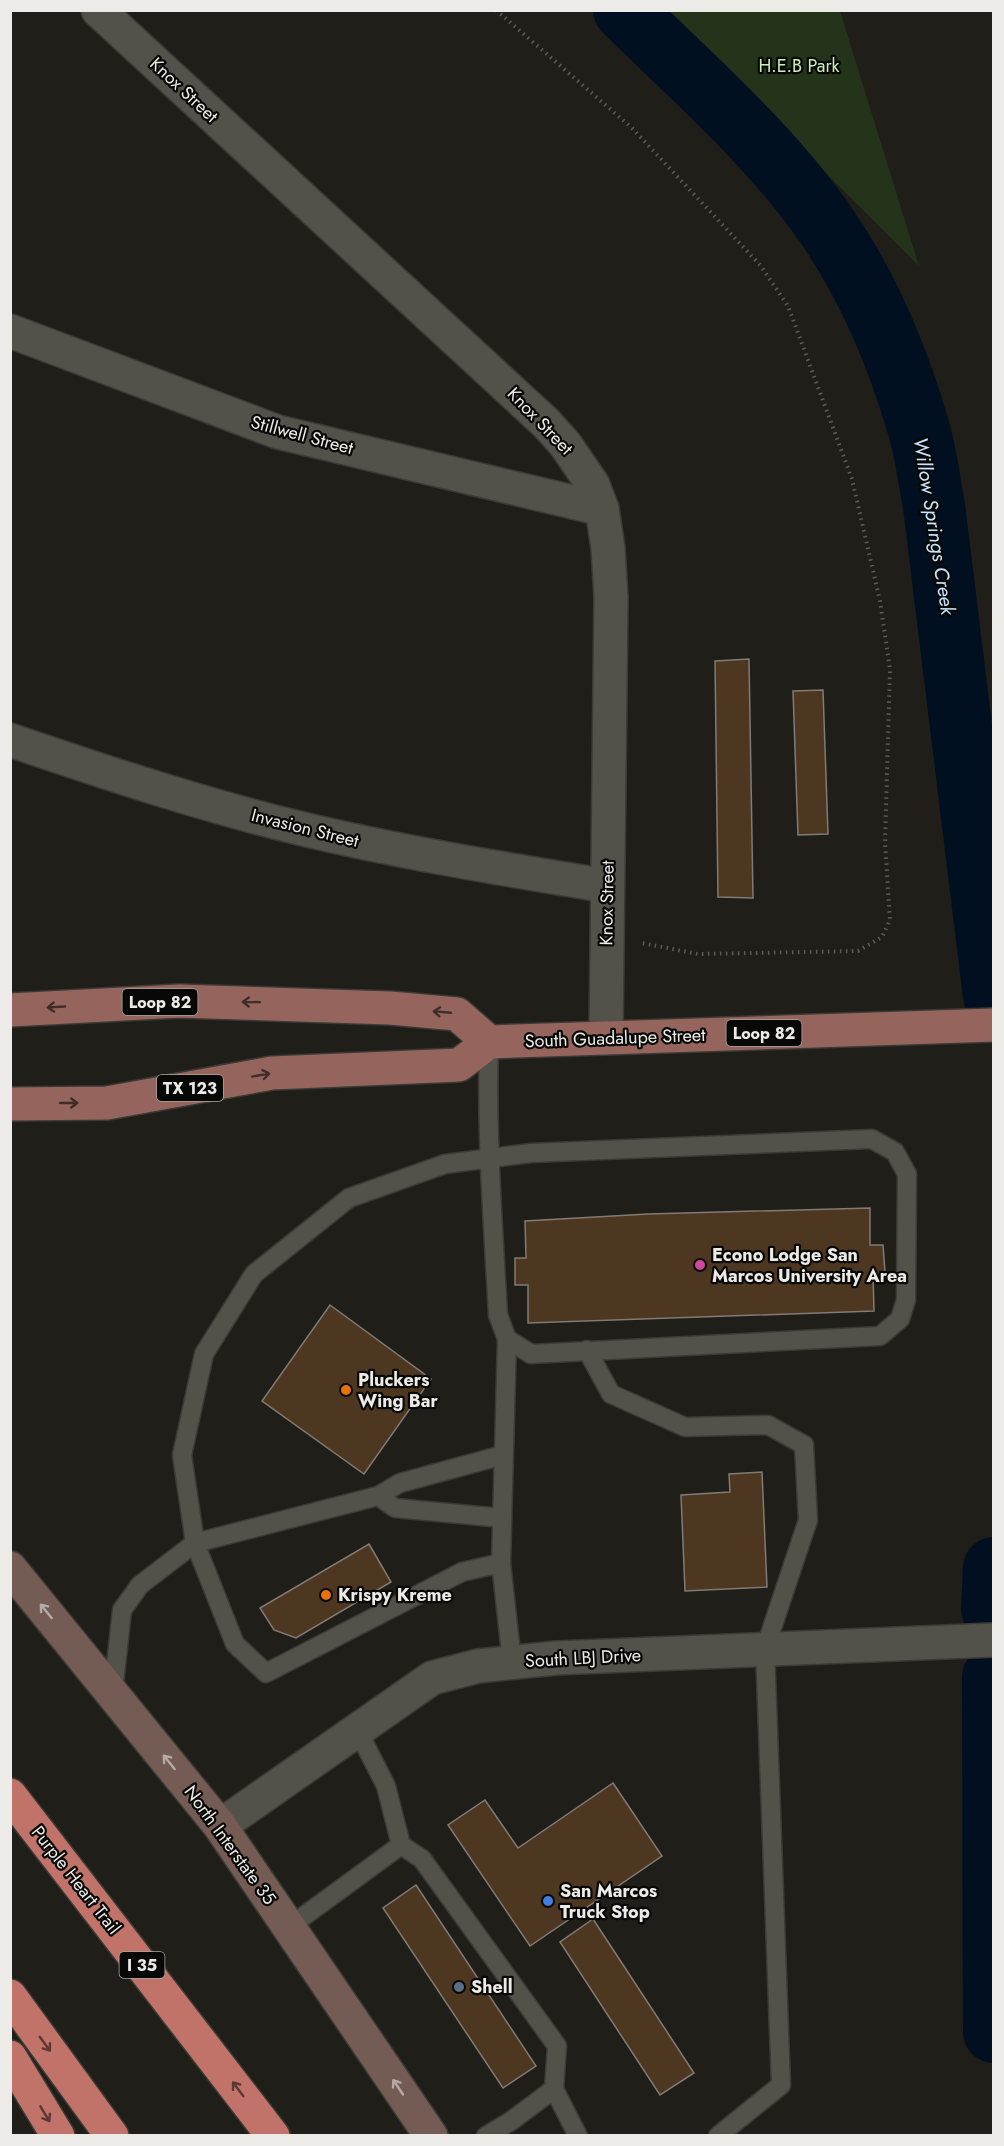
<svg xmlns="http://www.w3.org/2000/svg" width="1004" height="2146" font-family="Jost,sans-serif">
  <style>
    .green { fill: #24341b }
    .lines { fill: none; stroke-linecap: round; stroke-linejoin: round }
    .river { stroke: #001021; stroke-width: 62 }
    .building { fill: #4e3721; stroke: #817b75; stroke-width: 1.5 }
    .service-casing { stroke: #3b3a36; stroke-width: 21 }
    .minor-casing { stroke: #3b3a36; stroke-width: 36 }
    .tertiary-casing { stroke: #3b3a36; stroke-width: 36 }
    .secondary-casing { stroke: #3b3a36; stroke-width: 36 }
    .primary-casing { stroke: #3b3a36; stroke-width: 36 }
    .motorway-casing { stroke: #3b3a36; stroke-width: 36 }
    .path { stroke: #5d5c57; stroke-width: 4; stroke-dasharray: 1.5 4.5; stroke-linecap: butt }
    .service { stroke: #52514a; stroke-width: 18 }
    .minor { stroke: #52514a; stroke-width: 33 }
    .tertiary { stroke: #52514a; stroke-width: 33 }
    .secondary { stroke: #745b53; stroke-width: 33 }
    .primary { stroke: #95655d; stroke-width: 33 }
    .motorway { stroke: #c27369; stroke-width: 33 }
    .oneway { stroke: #402d29 }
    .oneway2 { stroke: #b6aaa4 }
    .oneway3 { stroke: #5c3833 }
    .hotel-dot { fill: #d1479c; stroke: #080806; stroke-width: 2 }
    .food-dot { fill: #e8710a; stroke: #080806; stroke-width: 2 }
    .shop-dot { fill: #3f7fe0; stroke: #080806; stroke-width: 2 }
    .service-dot { fill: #5c6f8a; stroke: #080806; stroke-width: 2 }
    .labels { text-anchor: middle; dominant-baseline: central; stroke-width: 4.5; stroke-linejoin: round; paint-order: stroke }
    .shield { fill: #080806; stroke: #a8a7a4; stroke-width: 1.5 }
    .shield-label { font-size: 16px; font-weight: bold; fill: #ecebe7 }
    .park-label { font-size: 18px; fill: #cdefbc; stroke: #080806 }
    .street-label { font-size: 18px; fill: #ecebe7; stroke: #080806 }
    .poi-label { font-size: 18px; font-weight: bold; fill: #ecebe7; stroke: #080806; text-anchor: start }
    .water-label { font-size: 20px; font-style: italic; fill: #c7e5fe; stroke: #080806 }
  </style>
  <rect width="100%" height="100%" fill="#1f1e18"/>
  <polygon class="green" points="664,11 840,11 919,266"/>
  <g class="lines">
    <g class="river">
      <path d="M624 10C695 80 774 148 830 231 869 289 898 358 918 426 926 452 929 480 934 506L994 996"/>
      <polyline points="992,1609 994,1568"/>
      <polyline points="993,1677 994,2032"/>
    </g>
  </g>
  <g class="building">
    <polygon points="749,659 753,898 718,897 715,661"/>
    <polygon points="823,690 828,834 798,835 793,691"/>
    <polygon points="870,1208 870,1245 883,1245 885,1272 873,1274 874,1311 528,1323 528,1285 515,1285 515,1258 526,1258 525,1221 648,1214"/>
    <polygon points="330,1305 431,1379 364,1474 262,1401"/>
    <polygon points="762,1472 767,1587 685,1591 681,1495 730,1492 729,1474"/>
    <polygon points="369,1544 391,1582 296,1638 274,1630 260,1608"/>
    <polygon points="613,1783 662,1856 530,1946 448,1825 485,1800 518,1848"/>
    <polygon points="416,1885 536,2066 503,2088 383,1908"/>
    <polygon points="593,1919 694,2073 660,2095 560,1942"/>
  </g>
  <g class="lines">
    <defs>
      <g id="service">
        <path d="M489 1042C486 1133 493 1224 498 1315L507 1339 531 1354 880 1336 900 1319 906 1300 907 1174 895 1152 872 1139 531 1153 445 1164 349 1198 254 1274 204 1354 182 1455 195 1543 235 1644 266 1673 462 1572 501 1563 512 1662"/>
        <polyline points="587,1350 611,1394 685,1427 768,1425 804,1445 808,1520 765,1649 781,2085 718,2136"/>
        <polyline points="502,1518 395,1508 378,1496 400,1483 503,1455"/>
        <polyline points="501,1563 507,1339"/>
        <polyline points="113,1692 122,1610 140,1585 195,1543 378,1496"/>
        <polyline points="358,1731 386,1786 401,1845"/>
        <polyline points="289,1927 401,1845 422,1859 557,2046 554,2089"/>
        <polyline points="486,2136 511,2121 554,2089 578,2136"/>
      </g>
      <g id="minor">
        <polyline points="98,10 546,423 565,444 593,485 602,509 608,548 611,597 606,1038"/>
        <polyline points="10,331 278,432 602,509"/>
        <path d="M10 740C107 773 203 805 303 829 403 853 505 869 607 886"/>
      </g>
      <polyline id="tertiary" points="220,1826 432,1678 478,1666 556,1658 994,1640"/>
      <polyline id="secondary" points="10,1568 220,1826 431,2136"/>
      <g id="primary">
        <polyline points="10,1010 179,1001 390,1008 457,1014 489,1042"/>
        <polyline points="10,1104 107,1103 272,1073 459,1065 489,1042 994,1025"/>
      </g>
      <g id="motorway">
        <polyline points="10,1795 273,2136"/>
        <polyline points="10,1996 112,2136"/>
        <polyline points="10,2057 58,2136"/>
      </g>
    </defs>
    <use href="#service" class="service-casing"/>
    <use href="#minor" class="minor-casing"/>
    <use href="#tertiary" class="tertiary-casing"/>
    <use href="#secondary" class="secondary-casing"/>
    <use href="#primary" class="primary-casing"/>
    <use href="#motorway" class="motorway-casing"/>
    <polyline class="path" points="496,10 632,128 760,265 788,306 852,479 880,601 890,669 885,842 890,920 882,937 858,951 698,954 642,943"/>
    <use href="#service" class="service"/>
    <use href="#minor" class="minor"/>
    <use href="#tertiary" class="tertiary"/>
    <use href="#secondary" class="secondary"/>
    <use href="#primary" class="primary"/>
    <use href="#motorway" class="motorway"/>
  </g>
  <defs><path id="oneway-shaft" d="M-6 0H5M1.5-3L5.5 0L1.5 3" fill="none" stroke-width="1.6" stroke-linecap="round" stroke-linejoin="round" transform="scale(1.5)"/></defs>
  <g class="oneway">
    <use href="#oneway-shaft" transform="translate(251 1002) rotate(-179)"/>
    <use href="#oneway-shaft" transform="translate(56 1007) rotate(177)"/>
    <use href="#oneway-shaft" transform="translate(442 1012) rotate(-175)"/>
    <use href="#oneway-shaft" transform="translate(261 1075) rotate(-10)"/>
    <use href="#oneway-shaft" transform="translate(69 1103)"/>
  </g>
  <g class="oneway2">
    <use href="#oneway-shaft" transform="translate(46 1611) rotate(-129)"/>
    <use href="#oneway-shaft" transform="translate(169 1762) rotate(-129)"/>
    <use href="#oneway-shaft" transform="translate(398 2087) rotate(-124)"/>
  </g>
  <g class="oneway3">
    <use href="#oneway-shaft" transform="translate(45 2044) rotate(54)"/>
    <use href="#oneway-shaft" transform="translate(238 2089) rotate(-127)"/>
    <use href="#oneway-shaft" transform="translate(45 2114) rotate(59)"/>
  </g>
  <circle class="hotel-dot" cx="700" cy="1265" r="6"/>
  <g class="food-dot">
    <circle cx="346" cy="1390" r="6"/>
    <circle cx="326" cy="1595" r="6"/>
  </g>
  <circle class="shop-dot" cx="548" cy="1901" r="6"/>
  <circle class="service-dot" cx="459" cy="1987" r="6"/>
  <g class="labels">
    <g class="shield">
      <rect x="122.5" y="989" width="75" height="26" rx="4.5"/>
      <rect x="726.5" y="1020" width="75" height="26" rx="4.5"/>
      <rect x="157" y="1075" width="66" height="26" rx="4.5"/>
      <rect x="119.5" y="1952" width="45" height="26" rx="4.5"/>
    </g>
    <g class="shield-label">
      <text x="160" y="1002">Loop 82</text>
      <text x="764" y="1033">Loop 82</text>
      <text x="190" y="1088">TX 123</text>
      <text x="142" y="1965">I 35</text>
    </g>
    <g class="park-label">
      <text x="799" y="66">H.E.B Park</text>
    </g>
    <g class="street-label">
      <text transform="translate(184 90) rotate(43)">Knox Street</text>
      <text transform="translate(540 421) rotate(46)">Knox Street</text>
      <text transform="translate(302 435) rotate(15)">Stillwell Street</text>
      <text transform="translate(305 828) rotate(14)">Invasion Street</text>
      <text transform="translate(607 903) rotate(-89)">Knox Street</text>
      <text transform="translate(615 1038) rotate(-2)">South Guadalupe Street</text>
      <text transform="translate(583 1658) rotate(-3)">South LBJ Drive</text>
      <text transform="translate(230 1845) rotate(54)">North Interstate 35</text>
      <text transform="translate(76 1880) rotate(52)">Purple Heart Trail</text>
    </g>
    <g class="poi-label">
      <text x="712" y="1255">Econo Lodge San<tspan x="712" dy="21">Marcos University Area</tspan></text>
      <text x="358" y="1380">Pluckers<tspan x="358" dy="21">Wing Bar</tspan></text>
      <text x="338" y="1595">Krispy Kreme</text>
      <text x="560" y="1891">San Marcos<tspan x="560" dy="21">Truck Stop</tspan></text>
      <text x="471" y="1987">Shell</text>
    </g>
    <g class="water-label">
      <text transform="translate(934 526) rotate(81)">Willow Springs Creek</text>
    </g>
  </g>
  <rect width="1004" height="2146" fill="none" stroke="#ecebe7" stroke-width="24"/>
</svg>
